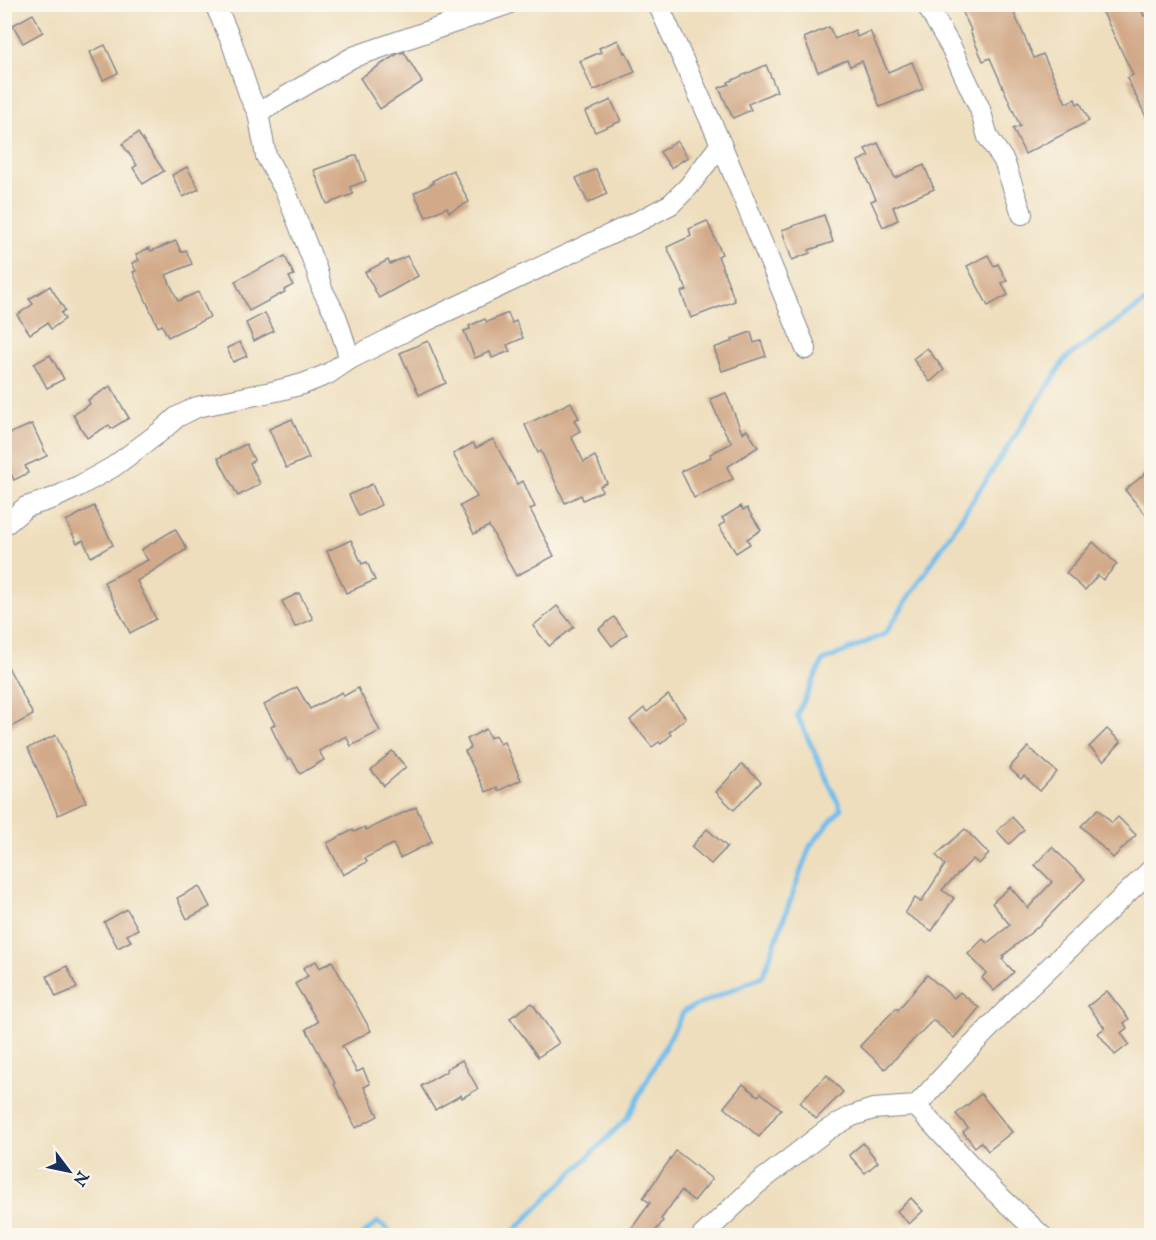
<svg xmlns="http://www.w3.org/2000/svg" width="1156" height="1240" font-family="'IM FELL English',serif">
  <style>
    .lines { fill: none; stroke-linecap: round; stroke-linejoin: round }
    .stream { stroke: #72bdec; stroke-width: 5 }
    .building { fill: #d2aa89 }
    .street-casing { stroke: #84868e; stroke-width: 22 }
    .street { stroke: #fff; stroke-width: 20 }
  </style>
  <rect width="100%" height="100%" fill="#fbf7ec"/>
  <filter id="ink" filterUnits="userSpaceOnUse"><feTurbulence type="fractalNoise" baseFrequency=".0167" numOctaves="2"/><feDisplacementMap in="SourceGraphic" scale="12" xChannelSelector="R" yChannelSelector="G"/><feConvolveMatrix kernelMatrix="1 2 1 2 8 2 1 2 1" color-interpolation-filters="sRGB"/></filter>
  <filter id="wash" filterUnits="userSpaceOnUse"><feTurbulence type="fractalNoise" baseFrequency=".008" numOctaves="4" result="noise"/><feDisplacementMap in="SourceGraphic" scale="24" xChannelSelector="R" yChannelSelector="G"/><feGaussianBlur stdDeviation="1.35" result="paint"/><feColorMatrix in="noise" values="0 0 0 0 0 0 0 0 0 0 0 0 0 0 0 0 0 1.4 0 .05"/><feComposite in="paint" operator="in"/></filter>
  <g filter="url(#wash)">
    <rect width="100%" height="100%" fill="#eedebd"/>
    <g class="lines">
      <g class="stream">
        <polyline points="361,1236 378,1222 396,1236"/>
        <polyline points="509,1236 627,1118 684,1011 763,976 810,846 841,809 797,715 823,661 885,634 1066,358 1152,297"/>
      </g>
    </g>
    <g id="blocks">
      <g class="building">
        <polygon points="959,4 1010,4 1034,58 1043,54 1066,103 1075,99 1077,104 1080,102 1089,121 1025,154 1013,129 1020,126 990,58 983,61 970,31 971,30"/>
        <polygon points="1099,4 1139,4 1144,16 1152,12 1152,129 1127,78 1133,75"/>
        <polygon points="33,14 43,32 23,43 13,25"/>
        <polygon points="829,27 835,39 855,30 857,37 870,31 888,72 912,62 923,89 880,107 862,61 850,66 847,60 818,72 804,38"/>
        <polygon points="618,40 624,53 626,52 635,72 593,91 580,61 601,52 599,48"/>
        <polygon points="105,45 118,73 103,80 90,52"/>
        <polygon points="404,52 422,82 380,109 360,78 397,54"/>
        <polygon points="766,65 777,91 748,104 751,110 733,118 719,88 729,84 728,82"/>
        <polygon points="611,100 621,121 595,132 585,112"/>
        <polygon points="138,133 164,171 143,184 133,168 137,165 122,144"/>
        <polygon points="677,141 688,157 671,168 660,152"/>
        <polygon points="878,143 895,178 924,165 934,189 893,207 898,220 883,227 871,201 876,199 858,161 869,156 865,149"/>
        <polygon points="357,155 366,181 350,187 353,194 327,204 314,170"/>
        <polygon points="187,167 199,189 183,197 172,175"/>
        <polygon points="596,169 607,194 588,203 576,178"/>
        <polygon points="453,170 469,202 449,212 447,207 426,217 414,193 434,183 432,181"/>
        <polygon points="824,215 833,242 809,250 810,253 792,260 782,230"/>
        <polygon points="707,221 722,254 718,256 735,301 691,318 681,292 687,290 667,247 691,236 689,229"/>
        <polygon points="176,241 181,252 186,250 192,264 166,275 178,301 198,292 210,317 168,337 162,325 158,327 133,272 136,271 132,263 139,260 136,254 149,248 151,251"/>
        <polygon points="988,255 994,266 998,264 1007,281 1002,283 1008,295 988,306 967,266"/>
        <polygon points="285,256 294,275 289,277 293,285 284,290 285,292 249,311 235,281"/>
        <polygon points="407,256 418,276 379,298 365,272 388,260 390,264"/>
        <polygon points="50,286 65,310 61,313 65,319 51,329 47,323 30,334 17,315 33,304 29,299"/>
        <polygon points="265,313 274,331 254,341 246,323"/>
        <polygon points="508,313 512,323 516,321 523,338 507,345 510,351 492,358 490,352 475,358 464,331 470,329 469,326 485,319 487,322"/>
        <polygon points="751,332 754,343 761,341 766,356 722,371 714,348 733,341 732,339"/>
        <polygon points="428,341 446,383 419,395 400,353"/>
        <polygon points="240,342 247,356 233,362 227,348"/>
        <polygon points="927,348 944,370 930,382 913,359"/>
        <polygon points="50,355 64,379 47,388 34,364"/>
        <polygon points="110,386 129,418 111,429 109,425 87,438 73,415 90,404 88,400"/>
        <polygon points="726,393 742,433 747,430 758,447 727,467 733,479 694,498 681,471 711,457 710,454 732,443 722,427 710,399"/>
        <polygon points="571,402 579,418 574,420 580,431 571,436 584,462 595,456 607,483 600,486 602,491 583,500 581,495 565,503 541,451 538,453 525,425"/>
        <polygon points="292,419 309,458 286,468 269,429"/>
        <polygon points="32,424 47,456 25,466 28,473 14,480 11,474 4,478 4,436"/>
        <polygon points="493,439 517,484 523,481 535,507 530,509 554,556 516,576 489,526 474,534 460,506 477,497 453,454 473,443 476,448"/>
        <polygon points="246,444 254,460 250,463 260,484 238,496 218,458"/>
        <polygon points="1152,468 1152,522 1125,490"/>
        <polygon points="372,484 381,505 359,516 349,495"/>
        <polygon points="94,506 113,545 91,557 83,540 77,543 66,521"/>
        <polygon points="741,506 743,510 747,508 761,530 747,539 750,544 736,553 719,526 725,522 722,518"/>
        <polygon points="175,529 187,549 137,581 156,619 130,633 104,582 148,560 141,550"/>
        <polygon points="351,540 362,564 367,562 375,580 346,593 327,551"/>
        <polygon points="1093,542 1117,564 1103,580 1098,575 1085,590 1066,573"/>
        <polygon points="299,593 313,619 295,627 282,601"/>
        <polygon points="557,606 574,627 549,646 533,626"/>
        <polygon points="614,617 627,634 612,646 599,629"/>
        <polygon points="4,659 33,715 9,728 4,720"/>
        <polygon points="297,687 310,709 342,692 344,696 358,688 380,731 351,746 346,736 319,751 324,760 300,774 291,758 288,760 281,748 271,727 275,724 264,705"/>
        <polygon points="668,695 686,718 669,732 671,735 661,744 659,742 652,747 630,720 644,708 647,712"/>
        <polygon points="486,729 490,738 495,735 500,744 504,742 521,780 498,791 497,787 486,792 465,751 471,748 467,739"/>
        <polygon points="1107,729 1121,742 1104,761 1089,747"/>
        <polygon points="56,735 86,802 58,815 28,748"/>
        <polygon points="1028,747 1057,772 1040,791 1024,776 1021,779 1009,768"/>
        <polygon points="392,751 406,767 384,786 371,770"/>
        <polygon points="742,764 761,782 734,810 716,792"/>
        <polygon points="416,807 432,842 400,858 393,844 365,858 367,862 343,875 327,843 353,830 354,832 365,827 366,830"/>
        <polygon points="1098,809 1112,823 1118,817 1136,835 1113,858 1081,826"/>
        <polygon points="1012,817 1024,830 1009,844 997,831"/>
        <polygon points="707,829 727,847 711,864 691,847"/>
        <polygon points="965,829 989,854 979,864 973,859 942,890 954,898 932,931 905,913 915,898 921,902 945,865 936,855"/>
        <polygon points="1052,847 1085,879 1041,924 1003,956 1004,957 1002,959 1014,972 994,991 982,978 986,973 968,954 983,939 987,943 1010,925 992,903 1010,887 1028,908 1052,882 1035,865"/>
        <polygon points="199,886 210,907 187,919 177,898"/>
        <polygon points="127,909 138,929 127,935 131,941 118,948 104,922"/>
        <polygon points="316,961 320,968 332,961 371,1031 342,1046 357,1072 363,1069 370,1084 364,1087 378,1116 356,1128 334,1084 335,1083 306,1029 318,1022 295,984 308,976 303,968"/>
        <polygon points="67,966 77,988 56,997 47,976"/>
        <polygon points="927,975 954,998 960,992 979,1008 954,1038 933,1020 885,1069 860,1046 896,1008 898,1010"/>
        <polygon points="1107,991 1129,1019 1124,1023 1127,1028 1121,1033 1129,1044 1115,1055 1098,1033 1105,1028 1088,1006"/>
        <polygon points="532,1003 559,1043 538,1057 510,1018"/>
        <polygon points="462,1060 478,1089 462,1098 461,1095 435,1110 421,1086 447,1071 446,1069"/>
        <polygon points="827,1075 843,1092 816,1119 800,1102"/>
        <polygon points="743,1084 758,1096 761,1093 781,1109 759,1137 724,1107"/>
        <polygon points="981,1094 1012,1132 988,1151 981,1142 975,1147 963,1132 968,1128 956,1114"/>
        <polygon points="863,1143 878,1162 865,1173 849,1155"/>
        <polygon points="676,1151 712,1179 694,1201 681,1191 661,1219 663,1221 652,1236 626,1236 650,1203 643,1198"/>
        <polygon points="911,1198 923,1211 909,1224 897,1211"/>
      </g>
    </g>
  </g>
  <g filter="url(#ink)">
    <use href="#blocks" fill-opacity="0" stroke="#84868e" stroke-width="1.5"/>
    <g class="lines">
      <defs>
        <g id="street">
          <polyline points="215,4 232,43 250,97 258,113 266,156 286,192 317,271 322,289 336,316 350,359"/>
          <polyline points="658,4 721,144 806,349"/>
          <polyline points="926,4 952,49 980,109 988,137 1004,161 1022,214"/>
          <polyline points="258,113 353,57 508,4"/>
          <polyline points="7,523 26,507 54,498 79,486 113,467 160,432 177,417 197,407 276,391 303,384 328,374 350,359 407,330 643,219 671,204 689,186 721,144"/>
          <polyline points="916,1106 995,1192 1042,1236"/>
          <polyline points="702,1236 757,1184 827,1130 852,1116 873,1109 916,1106 961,1057 1024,992 1152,869"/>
        </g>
      </defs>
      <use href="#street" class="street-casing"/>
      <use href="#street" class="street"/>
    </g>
  </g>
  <rect width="1156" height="1240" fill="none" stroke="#fbf7ec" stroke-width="24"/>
  <g transform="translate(69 1171) rotate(122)" stroke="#fbf7ec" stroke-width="4.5" paint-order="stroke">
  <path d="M0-4.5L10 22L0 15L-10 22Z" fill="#1b2f5e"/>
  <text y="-9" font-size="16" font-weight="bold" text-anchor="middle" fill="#1b2f5e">N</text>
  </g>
</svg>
